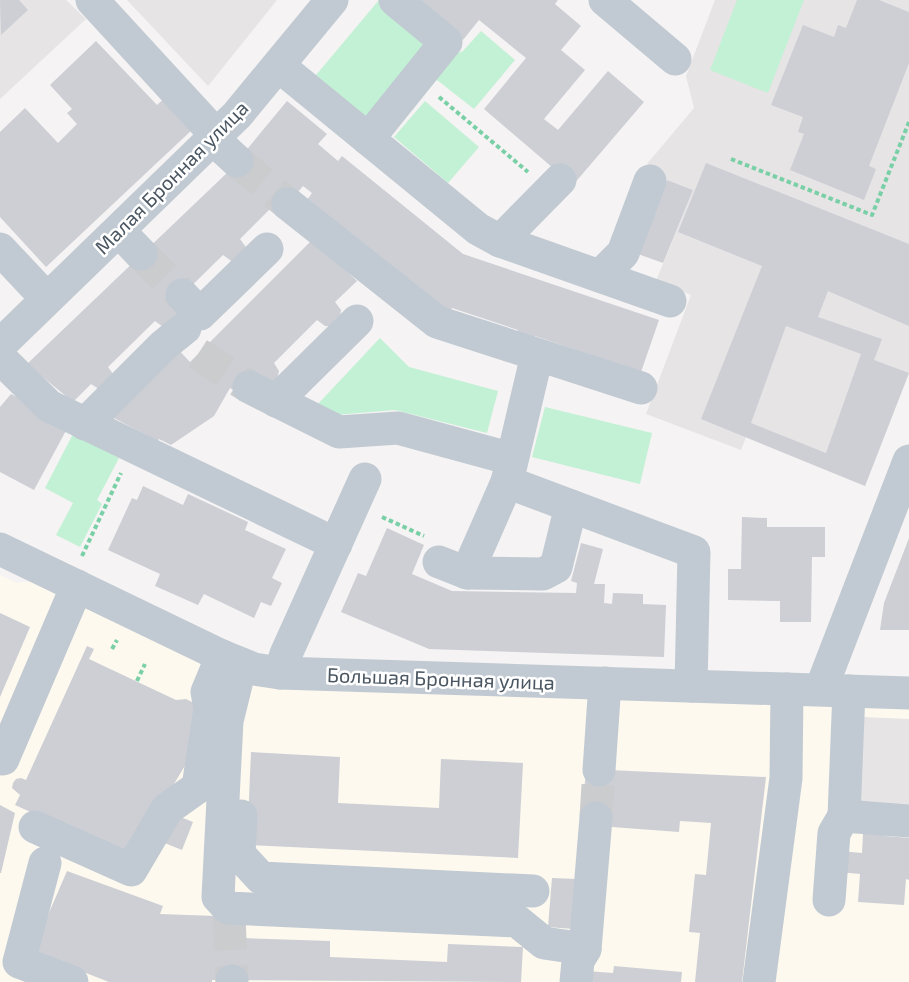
<svg xmlns="http://www.w3.org/2000/svg" width="909" height="982" font-family="'Exo 2',sans-serif">
  <style>
    .commercial { fill: #fdf9ef }
    .education { fill: #e6e4e5 }
    .green { fill: #c3f1d5 }
    .building { fill: #cdcfd5; fill-rule: evenodd }
    .lines { fill: none; stroke-linecap: round; stroke-linejoin: round }
    .minor-tunnel { stroke: #caccce; stroke-width: 33; stroke-dasharray: 33 16; stroke-linecap: butt }
    .path { stroke: #7ad0a6; stroke-width: 4; stroke-dasharray: 4.5 3; stroke-linecap: butt }
    .minor { stroke: #c1cad2; stroke-width: 33 }
    .labels { text-anchor: middle; dominant-baseline: central; stroke-width: 5; stroke-linejoin: round; paint-order: stroke }
    .street-label { font-size: 20px; fill: #4a5661; stroke: #fff }
  </style>
  <rect width="100%" height="100%" fill="#f5f3f3"/>
  <polygon class="commercial" points="0,575 17,583 35,581 219,668 909,704 909,982 0,982"/>
  <g class="education">
    <polygon points="0,0 66,0 86,19 0,99"/>
    <polygon points="127,0 277,0 208,86"/>
    <polygon points="715,0 909,0 909,373 865,486 746,437 741,450 646,414 691,295 656,281 693,190 667,180 647,164 694,108 686,76"/>
    <polygon points="862,717 909,719 909,805 860,804"/>
  </g>
  <g class="green">
    <polygon points="379,0 383,0 453,55 463,51 481,31 515,60 474,109 437,80 416,94 380,137 311,81"/>
    <polygon points="737,0 804,0 768,93 710,70"/>
    <polygon points="425,101 479,147 448,183 394,137"/>
    <polygon points="380,338 409,367 498,391 487,433 395,410 335,415 317,405"/>
    <polygon points="545,407 652,433 640,484 532,457"/>
    <polygon points="73,434 119,458 97,500 102,504 80,547 56,535 73,503 45,488"/>
  </g>
  <g class="building">
    <polygon points="0,0 19,0 28,10 1,35"/>
    <polygon points="410,0 558,0 555,4 581,26 561,50 585,70 544,119 558,130 608,71 644,102 573,185 484,109 526,58 479,20 463,40"/>
    <polygon points="857,0 879,0 909,12 909,63 869,166 876,169 864,200 790,170 804,134 798,132 803,117 771,105 803,25 834,37 838,25 846,28"/>
    <polygon points="96,41 157,105 166,97 195,127 46,267 0,217 0,132 25,108 58,143 77,124 67,113 72,109 50,85"/>
    <polygon points="287,101 327,134 318,144 338,161 342,156 463,254 659,320 641,372 535,336 533,344 515,338 518,330 452,308 449,315 307,200 312,193 303,186 280,213 272,207 240,239 248,250 234,263 223,255 172,305 179,316 166,329 155,321 108,367 116,378 102,391 91,384 73,402 27,364 229,171"/>
    <path d="M706 163 909 244V326L828 291 818 317 882 339 874 360 909 373 865 486 701 419 762 266 678 232ZM786 326 861 354 826 453 751 423Z"/>
    <polygon points="667,180 693,190 663,263 638,254"/>
    <polygon points="314,238 357,281 335,302 341,310 340,317 331,326 325,326 317,320 274,363 279,371 276,383 241,395 230,388 214,416 171,445 159,439 158,441 106,414 175,346 190,362"/>
    <polygon points="11,394 69,425 34,490 0,472 0,407"/>
    <polygon points="143,486 183,505 188,494 248,522 245,530 286,549 272,578 282,583 271,606 261,602 254,618 204,594 198,605 155,586 160,574 108,550 132,498 137,500"/>
    <polygon points="742,517 767,518 767,527 825,527 825,557 812,557 811,622 780,622 780,601 728,600 728,569 741,569"/>
    <polygon points="387,528 424,545 412,574 452,591 576,593 577,583 571,581 581,543 603,549 594,584 605,584 604,603 612,604 613,593 643,594 643,604 666,605 664,657 429,649 341,612 358,573 366,576"/>
    <polygon points="909,538 909,630 880,630 884,603"/>
    <polygon points="0,613 30,627 0,697"/>
    <polygon points="87,646 94,649 89,659 176,700 186,699 196,704 192,754 130,857 15,805 20,795 12,788 13,783 16,779 21,778 26,780"/>
    <polygon points="251,752 340,757 338,803 439,808 441,759 523,763 518,858 247,845"/>
    <polygon points="586,769 766,777 742,982 695,982 700,933 689,932 695,874 706,875 711,823 680,821 679,832 612,827 582,817"/>
    <polygon points="0,805 15,813 1,873 0,873"/>
    <polygon points="173,814 193,822 182,850 162,842"/>
    <polygon points="866,827 886,836 909,838 909,880 906,879 904,905 858,902 860,874 839,872 841,851 862,853 863,834 865,834"/>
    <polygon points="67,871 163,906 160,914 244,917 243,938 330,941 330,957 447,962 448,944 523,947 521,982 212,980 212,982 109,982 32,952"/>
    <polygon points="552,878 577,879 573,929 548,927"/>
    <polygon points="614,966 682,972 681,982 586,982 587,971 613,973"/>
  </g>
  <g class="lines">
    <g class="minor-tunnel">
      <polyline points="237,161 288,204"/>
      <polyline points="141,254 182,295"/>
      <polyline points="198,354 249,387"/>
      <polyline points="596,818 599,770"/>
      <polyline points="229,917 232,981"/>
    </g>
    <g class="path">
      <polyline points="439,97 528,172"/>
      <polyline points="731,159 872,215 909,122"/>
      <polyline points="382,517 424,536"/>
      <polyline points="82,556 121,473"/>
      <polyline points="112,649 117,640"/>
      <polyline points="137,681 145,664"/>
    </g>
    <g class="minor">
      <polyline points="92,0 217,136"/>
      <polyline points="605,0 675,59"/>
      <polyline points="279,66 478,229 500,241 670,301"/>
      <polyline points="213,139 237,161"/>
      <polyline points="368,139 446,42 395,0"/>
      <polyline points="288,204 437,322 641,388"/>
      <polyline points="119,231 141,254"/>
      <polyline points="500,241 560,180"/>
      <polyline points="0,249 47,299"/>
      <polyline points="600,276 623,253 650,181"/>
      <polyline points="182,295 200,314 267,249"/>
      <polyline points="0,345 237,115 332,0"/>
      <polyline points="537,355 507,482 694,552 691,686"/>
      <polyline points="0,358 49,406 336,544"/>
      <polyline points="249,387 339,432 398,428 512,459"/>
      <polyline points="276,401 357,321"/>
      <polyline points="85,424 164,345 185,328"/>
      <polyline points="0,549 222,656 254,669 280,673 909,693"/>
      <polyline points="439,562 467,573 543,574 556,567 571,506"/>
      <polyline points="467,573 507,482"/>
      <polyline points="241,664 227,721 218,897 228,908 517,921 544,943 585,949"/>
      <polyline points="280,673 286,654 365,479"/>
      <polyline points="821,689 909,461"/>
      <polyline points="849,691 844,816 909,821"/>
      <polyline points="0,758 3,759 77,586"/>
      <polyline points="599,770 605,683"/>
      <polyline points="241,816 239,854 261,878 533,891"/>
      <polyline points="35,827 131,870 167,809 198,787 210,709 207,692 222,656"/>
      <polyline points="45,863 19,962 72,982"/>
      <polyline points="829,900 834,833 844,816"/>
      <polyline points="232,981 232,982"/>
      <polyline points="576,982 578,961 585,949 596,818"/>
      <polyline points="759,982 786,778 787,689"/>
    </g>
  </g>
  <g class="labels">
    <g class="street-label">
      <text transform="translate(171 177) rotate(-45)">Малая Бронная улица</text>
      <text transform="translate(441 678) rotate(2)">Большая Бронная улица</text>
    </g>
  </g>
</svg>
